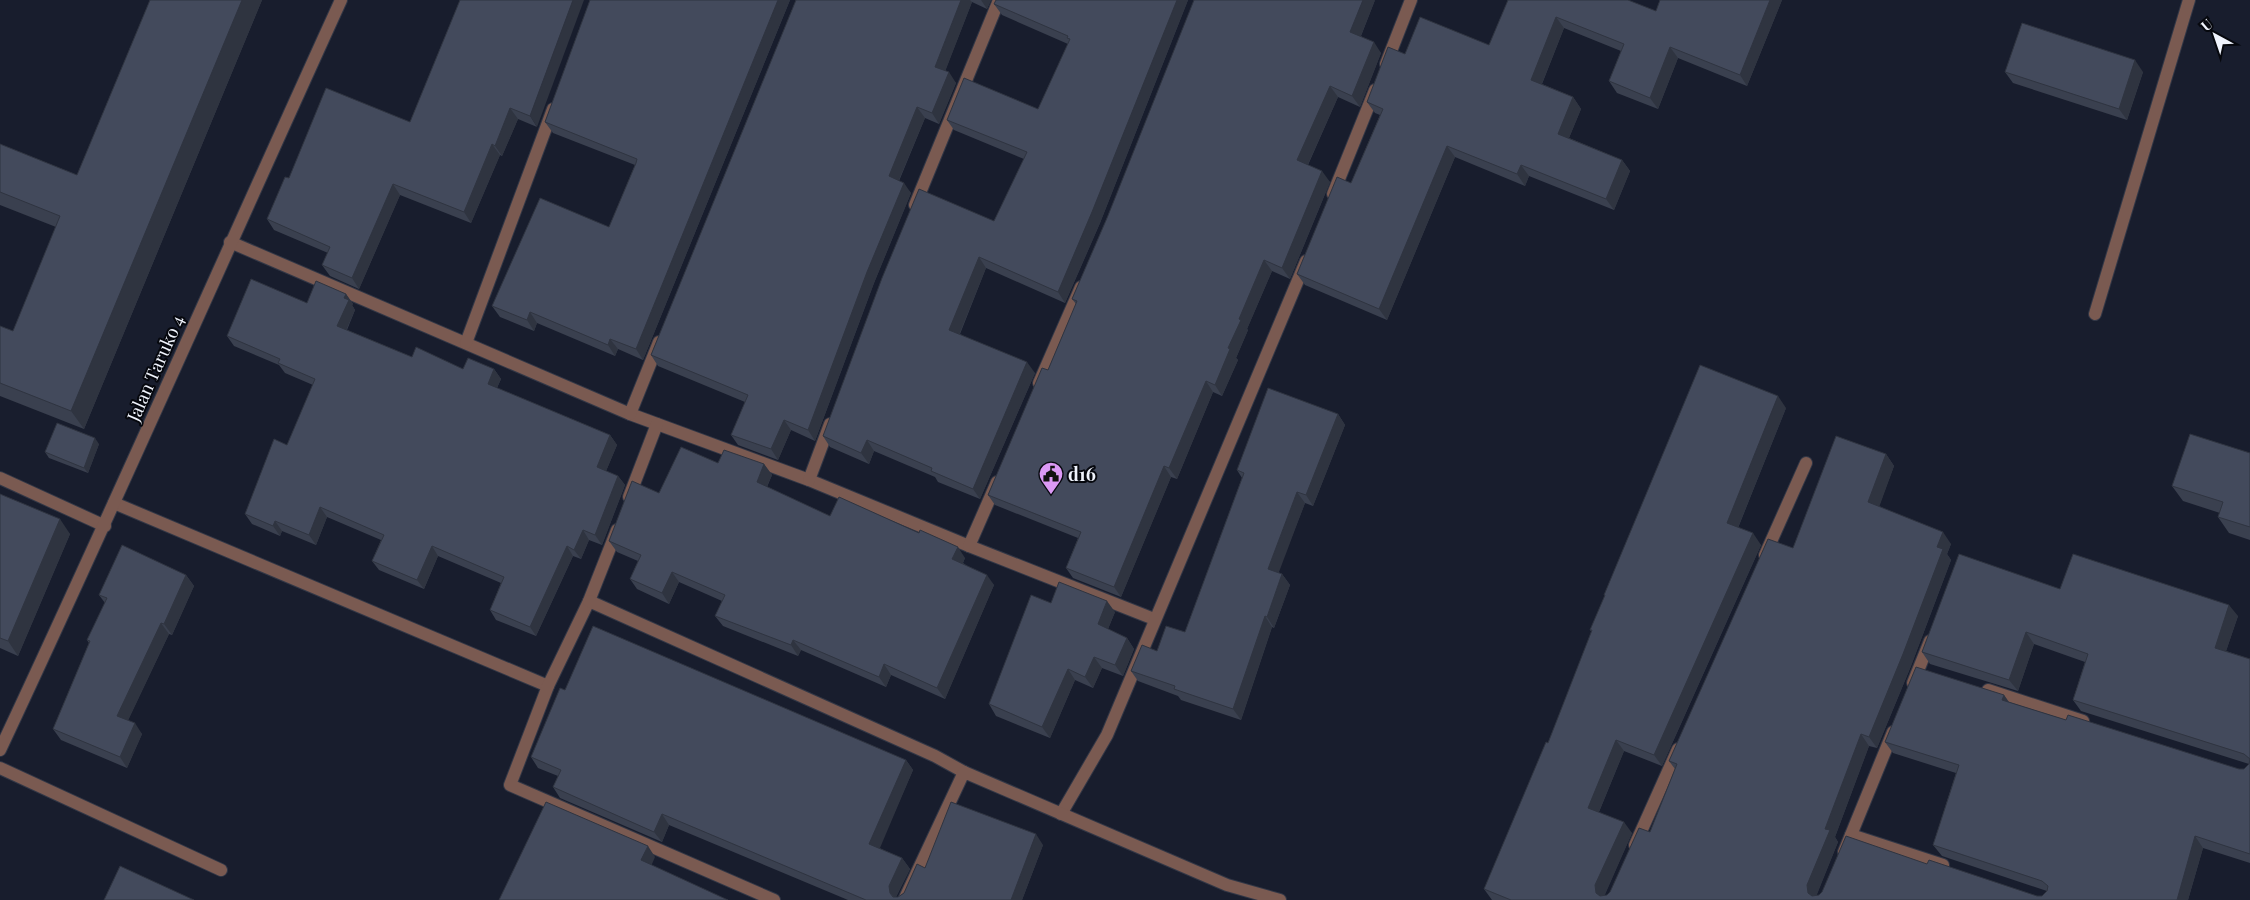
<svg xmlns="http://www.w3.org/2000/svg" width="2250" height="900" font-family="'Playfair Display',serif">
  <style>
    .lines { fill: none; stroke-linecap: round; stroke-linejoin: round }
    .minor-casing { stroke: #323746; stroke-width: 14 }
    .minor { stroke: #7a5a51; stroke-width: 12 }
    .wall { fill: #3a404f }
    .shaded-wall { fill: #2f3440 }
    .building { fill: #434a5c; stroke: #2f3440 }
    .labels { text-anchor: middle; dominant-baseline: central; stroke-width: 4; stroke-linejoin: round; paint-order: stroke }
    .street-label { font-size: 18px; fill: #f0f4fd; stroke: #06080e }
    .poi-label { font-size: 18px; font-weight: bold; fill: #f0f4fd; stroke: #06080e; text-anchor: start }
  </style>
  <rect width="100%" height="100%" fill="#181d2d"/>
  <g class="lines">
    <defs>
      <g id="minor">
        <polyline points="1386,64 1411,0"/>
        <polyline points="1333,194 1375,90"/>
        <polyline points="915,205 999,0"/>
        <polyline points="230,242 630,414 809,480 969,546 1154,619"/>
        <polyline points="2095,314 2189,0"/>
        <polyline points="466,343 553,109"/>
        <polyline points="1039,383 1081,287"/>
        <polyline points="630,414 659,342"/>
        <polyline points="0,478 105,526"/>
        <polyline points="809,480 830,424"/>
        <polyline points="629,497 657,424"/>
        <polyline points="114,503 548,686"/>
        <polyline points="617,530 589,601 548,686 510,785 774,900"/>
        <polyline points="969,546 997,482"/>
        <polyline points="1765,555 1806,463"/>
        <polyline points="589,601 935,756 964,772"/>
        <polyline points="1913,683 1930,641"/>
        <polyline points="1988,690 2083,721"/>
        <path d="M0 750C117 501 227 250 341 0"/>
        <polyline points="0,768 221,870"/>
        <polyline points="1061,814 1107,735 1306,261"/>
        <polyline points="1851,835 1943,865"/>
        <polyline points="1635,845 1678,749"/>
        <polyline points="1844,852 1893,732"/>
        <polyline points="904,900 964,772 1227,885 1280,900"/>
      </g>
    </defs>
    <use href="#minor" class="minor-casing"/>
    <use href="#minor" class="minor"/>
  </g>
  <g class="wall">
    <polygon points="150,0 262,0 84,429 0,396 0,326 13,331 56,227 0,205 0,144 77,175"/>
    <polygon points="460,0 537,127 518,119 502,156 500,155 471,223 400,195 359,289 330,276 322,265 328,253 274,230 267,219 289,178 410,122"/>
    <polygon points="590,0 790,0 643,360 618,349 615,356 537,323 534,331 500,317 492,306 609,227 635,165 553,133 545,122"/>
    <polygon points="796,0 991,0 987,9 972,2 945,71 956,83 939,124 925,118 899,181 911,193 874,283 815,441 791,430 778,460 738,445 731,435 745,402 658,366 651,355"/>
    <polygon points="1188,0 1100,223 1065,303 986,268 960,334 1035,373 980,499 938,482 935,477 874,451 869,464 830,447 823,436 994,221 1024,159 954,130 947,120 1038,109 1068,44 1002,15 994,4"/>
    <polygon points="1375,0 1361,36 1381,53 1360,107 1338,97 1308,165 1330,182 1290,279 1272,271 1247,329 1248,330 1236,358 1238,360 1222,396 1213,392 1177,479 1171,477 1121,597 1073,578 1066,568 1078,538 995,505 988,495 1048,370 1076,304 1072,299 1107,218"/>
    <polygon points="1508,0 1656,11 1660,0 1782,0 1747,86 1678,58 1658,109 1617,93 1609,81 1621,51 1564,28 1542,84 1573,97 1581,109 1569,138 1622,160 1630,171 1614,210 1529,176 1525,186 1455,157 1387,320 1305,285 1297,274 1351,183 1380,115 1375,113 1367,102 1405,54 1489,45"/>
    <polygon points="2005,72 2143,72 2127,120 2013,83"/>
    <polygon points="346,294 353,304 352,305 355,310 347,330 412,357 463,369 494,369 501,379 497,388 610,435 617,445 606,471 618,476 625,485 602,545 589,540 581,559 573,556 536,636 496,620 490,610 501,583 438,556 424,589 379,570 372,561 381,540 327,517 316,545 282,531 280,536 252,524 245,514 287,445 313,385 285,373 279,365 234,346 227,336 307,303"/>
    <polygon points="1786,408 1738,528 1761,545 1662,766 1624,751 1599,812 1632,833 1604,896 1607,895 1610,892 1650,832 1675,769 1669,761 1793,548 1886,454 1894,466 1879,506 1951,544 1947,554 1951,560 1911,666 1877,748 1869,746 1835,837 1838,842 1816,896 1927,864 2037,896 2042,896 2047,891 1942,856 1933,845 1956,773 1893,753 1885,742 2004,695 2009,702 2066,720 2239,769 2244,769 2249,764 2081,711 2073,700 2085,662 2034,644 2018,691 1930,664 1922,652 2060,589 2238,616 2226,651 2250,659 2250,863 2203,848 2188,900 1492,900 1484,889 1548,743 1592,632 1590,630 1605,596 1604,595"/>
    <polygon points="1338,414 1345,425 1313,506 1305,503 1278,572 1282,574 1290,585 1274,628 1272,627 1241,720 1181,700 1178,696 1138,681 1131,671 1185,632 1242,478 1237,470"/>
    <polygon points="99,444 88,473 49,458 45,452"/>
    <polygon points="2250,453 2250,540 2229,533 2218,517 2220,513 2183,501 2172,486"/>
    <polygon points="718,463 764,464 772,475 767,487 830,516 965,558 963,563 994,585 945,699 891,675 886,687 801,650 798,656 723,626 715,616 722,601 679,582 669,604 637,589 630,579 638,561 617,552 609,541 659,493"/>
    <polygon points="0,494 70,534 18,656 0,648"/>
    <polygon points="186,575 194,586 172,635 169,634 128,720 142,734 127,768 61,740 53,729 89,643 87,640 105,603 99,595"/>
    <polygon points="1051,603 1115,612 1108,629 1127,638 1134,649 1123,676 1102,668 1093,688 1075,680 1050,738 996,716 989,704"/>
    <polygon points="565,690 906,760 913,770 879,848 902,858 910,869 896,897 898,897 904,893 925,868 1043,845 1022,900 848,900 669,825 662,842 560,798 553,787 558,776 538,768 531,757"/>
  </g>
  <g class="shaded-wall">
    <polygon points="242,0 262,0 84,429 71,411"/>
    <polygon points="573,0 584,0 537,127 530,116"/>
    <polygon points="778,0 790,0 643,360 636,349"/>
    <polygon points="961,0 970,0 972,2 943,77 935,67"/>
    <polygon points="981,0 991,0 987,9"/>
    <polygon points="1177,0 1188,0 1100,223 1065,303 1058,292"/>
    <polygon points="1363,0 1375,0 1358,43 1350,32"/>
    <polygon points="1770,0 1782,0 1747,86 1740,75"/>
    <polygon points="1556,17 1564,28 1539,91 1531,80"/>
    <polygon points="1374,42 1381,53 1360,107 1352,96"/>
    <polygon points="1670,47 1678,58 1658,109 1650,98"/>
    <polygon points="2135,60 2143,72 2127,120 2119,109"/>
    <polygon points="949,72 956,83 939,124 932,113"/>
    <polygon points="1330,86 1338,97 1305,171 1297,160"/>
    <polygon points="1573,97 1581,109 1566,145 1558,134"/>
    <polygon points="917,107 925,118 896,187 889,176"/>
    <polygon points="510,108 518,119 502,156 495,146"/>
    <polygon points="492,144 500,155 471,223 464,212"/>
    <polygon points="1447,146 1455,157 1387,320 1379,309"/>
    <polygon points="1622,160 1630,171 1614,210 1606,199"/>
    <polygon points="1521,165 1529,176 1525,186 1517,174"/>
    <polygon points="1322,171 1330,182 1290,279 1282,268"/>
    <polygon points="904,183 911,193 874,283 815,441 808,430 867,272"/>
    <polygon points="393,184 400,195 359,289 352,278"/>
    <polygon points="979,257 986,268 957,340 949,330"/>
    <polygon points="1264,260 1272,271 1247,329 1248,330 1236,358 1238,360 1222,396 1215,385 1239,319"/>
    <polygon points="346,294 353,304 352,305 355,310 344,335 337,326 344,298"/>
    <polygon points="530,312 537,323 534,331 527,320"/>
    <polygon points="610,339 618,349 615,356 608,345"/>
    <polygon points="1027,362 1035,373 980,499 973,489"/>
    <polygon points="494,369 501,379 494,394 488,384"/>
    <polygon points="1206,381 1213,392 1177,479 1169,468"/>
    <polygon points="1778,396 1786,408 1735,535 1727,523"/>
    <polygon points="1338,414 1345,425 1313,506 1306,495"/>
    <polygon points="784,420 791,430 778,460 771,449"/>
    <polygon points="610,435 617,445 604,476 597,467"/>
    <polygon points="95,438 99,444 88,473 84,468"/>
    <polygon points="867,440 874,451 869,464 861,453"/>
    <polygon points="1886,454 1894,466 1877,513 1868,502"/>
    <polygon points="764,464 772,475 764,493 757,482"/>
    <polygon points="1164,466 1171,477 1121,597 1114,587"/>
    <polygon points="618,476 625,485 602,545 595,535"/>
    <polygon points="1297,492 1305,503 1276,580 1268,569"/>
    <polygon points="320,507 327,517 316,545 309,535"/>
    <polygon points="60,519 70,534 18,656 8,641"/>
    <polygon points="275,521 282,531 280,536 273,526"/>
    <polygon points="583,530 589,540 581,559 574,550"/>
    <polygon points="1943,532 1951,544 1947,554 1951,560 1911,666 1877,748 1869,737 1937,547"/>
    <polygon points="1753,533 1761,545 1662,766 1654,755"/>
    <polygon points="432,546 438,556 424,589 417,580"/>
    <polygon points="567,546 573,556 536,636 530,627"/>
    <polygon points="958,547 965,558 960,569 952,559"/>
    <polygon points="672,572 679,582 669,604 662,593"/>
    <polygon points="1282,574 1290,585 1274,628 1267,617"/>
    <polygon points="186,575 194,586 172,635 164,624"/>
    <polygon points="987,575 994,585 945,699 937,688"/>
    <polygon points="1107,601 1115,612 1105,636 1098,624"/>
    <polygon points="2229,605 2238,616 2223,660 2215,648"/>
    <polygon points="1265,616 1272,627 1241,720 1233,709"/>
    <polygon points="161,623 169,634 125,727 117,716"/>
    <polygon points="2026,632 2034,644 2018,691 2009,680"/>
    <polygon points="1127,638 1134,649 1123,676 1115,665"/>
    <polygon points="793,640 801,650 798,656 791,645"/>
    <polygon points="1094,657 1102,668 1093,688 1085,677"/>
    <polygon points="884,664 891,675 886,687 879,677"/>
    <polygon points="1068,669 1075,680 1050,738 1042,727"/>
    <polygon points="2004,695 2012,707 2002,700"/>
    <polygon points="135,723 142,734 127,768 120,757"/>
    <polygon points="1861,734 1869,746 1835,837 1838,842 1816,897 1816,900 1808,893 1807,885 1825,829"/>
    <polygon points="1616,740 1624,751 1596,819 1588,808"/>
    <polygon points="906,760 913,770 877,855 869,844"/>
    <polygon points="662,814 669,825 662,842 654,832"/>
    <polygon points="1624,822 1632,833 1604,897 1604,900 1596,893 1595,885"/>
    <polygon points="1036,834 1043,845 1022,900 1011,900"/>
    <polygon points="2195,836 2203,848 2188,900 2177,900"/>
    <polygon points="648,846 655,857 649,871 641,860"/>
    <polygon points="902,858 910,869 896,897 897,900 890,893 889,886"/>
  </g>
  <g class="building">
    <polygon points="150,0 242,0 71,411 0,383 0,326 13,331 60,216 0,192 0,144 77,175"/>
    <polygon points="460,0 573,0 530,116 510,108 495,146 492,144 464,212 393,184 352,278 322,265 330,247 267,219 285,177 289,178 326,88 410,122"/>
    <polygon points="590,0 778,0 636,349 610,339 608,345 530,312 527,320 492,306 540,198 609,227 636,163 637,159 545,122"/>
    <polygon points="796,0 961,0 935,67 949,72 932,113 917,107 889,176 904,183 867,272 808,430 784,420 771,449 731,435 748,395 651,355"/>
    <polygon points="996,0 1177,0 1092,212 1058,292 979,257 949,330 1027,362 973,489 931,471 932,468 867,440 861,453 823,436 882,278 919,189 994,221 1027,152 947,120 964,78 1038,109 1070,39 1067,38 1068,36 994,4"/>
    <polygon points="1194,0 1363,0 1350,32 1374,42 1352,96 1330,86 1297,160 1322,171 1282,268 1264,260 1239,319 1241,320 1228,348 1230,349 1215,385 1206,381 1169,468 1164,466 1114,587 1066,568 1081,532 988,495 1042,368 1048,370 1077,301 1072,299 1107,218"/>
    <polygon points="1508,0 1628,0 1656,11 1660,0 1770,0 1740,75 1670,47 1650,98 1609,81 1624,44 1556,17 1531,80 1573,97 1558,134 1622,160 1606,199 1521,165 1517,174 1447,146 1379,309 1297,274 1337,177 1351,183 1383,109 1367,102 1388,47 1405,54 1420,17 1489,45"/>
    <polygon points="2022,23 2135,60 2119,109 2005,72"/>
    <polygon points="251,279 307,303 316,281 346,294 344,298 349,300 337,326 412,357 416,347 463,369 468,358 494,369 488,384 610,435 597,467 618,476 595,535 583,530 574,550 567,546 530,627 490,610 504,577 432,546 417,580 372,561 384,535 320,507 309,535 275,521 273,526 245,514 274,439 287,445 315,379 278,363 280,359 227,336"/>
    <polygon points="1700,365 1778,396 1727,523 1753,533 1654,755 1616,740 1588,808 1624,822 1595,885 1596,893 1600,896 1607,895 1610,892 1639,828 1650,832 1677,764 1669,761 1768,539 1793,548 1836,436 1886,454 1868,502 1943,532 1937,547 1943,549 1903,654 1869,737 1861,734 1825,829 1830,830 1807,885 1808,893 1812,896 1819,895 1822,892 1846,836 1927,864 1929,860 2037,896 2042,896 2047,891 2048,886 2042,881 1933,845 1959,765 1885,742 1916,667 2004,695 2002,700 2066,720 2068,715 2239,769 2244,769 2249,764 2250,759 2244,754 2073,700 2088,654 2026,632 2009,680 1922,652 1959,554 2060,589 2073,554 2229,605 2215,648 2250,659 2250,854 2195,836 2177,900 1511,900 1484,889 1546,742 1548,743 1592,630 1590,630 1605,595 1604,595"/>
    <polygon points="1268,388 1338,414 1306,495 1297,492 1268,569 1282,574 1267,617 1265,616 1233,709 1174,689 1175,686 1131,671 1142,645 1157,651 1166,626 1185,632 1244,473 1237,470"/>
    <polygon points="57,423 95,438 84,468 45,452"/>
    <polygon points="2190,434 2250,453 2250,527 2218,517 2223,502 2172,486"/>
    <polygon points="681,447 718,463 724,450 764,464 757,482 830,516 839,497 919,533 920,530 958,547 952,559 987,575 937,688 884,664 879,677 793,640 791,645 715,616 725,595 672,572 662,593 630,579 641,555 609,541 632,481 659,493"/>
    <polygon points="0,494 60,519 8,641 0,638"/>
    <polygon points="122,545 186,575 164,624 161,623 117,716 135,723 120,757 53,729 90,641 87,640 107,598 99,595"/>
    <polygon points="1059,582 1107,601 1098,624 1127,638 1115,665 1094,657 1085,677 1068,669 1042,727 989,704 1031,595 1051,603"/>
    <polygon points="593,626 906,760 869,844 902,858 889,886 890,893 893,897 898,897 904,893 917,864 925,868 951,802 1036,834 1011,900 866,900 662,814 654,832 553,787 561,770 531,757 560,688 565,690"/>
    <polygon points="546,802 648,846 641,860 728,900 499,900"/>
    <polygon points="120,866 194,900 104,900"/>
  </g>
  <defs>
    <symbol id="civic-pin" viewBox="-11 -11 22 30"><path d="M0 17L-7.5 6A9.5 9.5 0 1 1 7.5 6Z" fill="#db99f5" stroke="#06080e"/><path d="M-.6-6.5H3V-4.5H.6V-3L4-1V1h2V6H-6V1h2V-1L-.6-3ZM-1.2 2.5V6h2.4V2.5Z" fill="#111"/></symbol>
  </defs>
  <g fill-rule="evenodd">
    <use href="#civic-pin" x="1037" y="460" width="28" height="38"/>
  </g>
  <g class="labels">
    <g class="street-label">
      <text transform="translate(155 368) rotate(-66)">Jalan Taruko 4</text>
    </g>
    <g class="poi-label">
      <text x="1068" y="474">d16</text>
    </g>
  </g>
  <g transform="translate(2215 35) rotate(320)" stroke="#06080e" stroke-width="4" paint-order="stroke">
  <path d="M0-4L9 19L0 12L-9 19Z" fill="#f0f4fd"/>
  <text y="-8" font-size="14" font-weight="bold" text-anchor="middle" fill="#f0f4fd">U</text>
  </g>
</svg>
